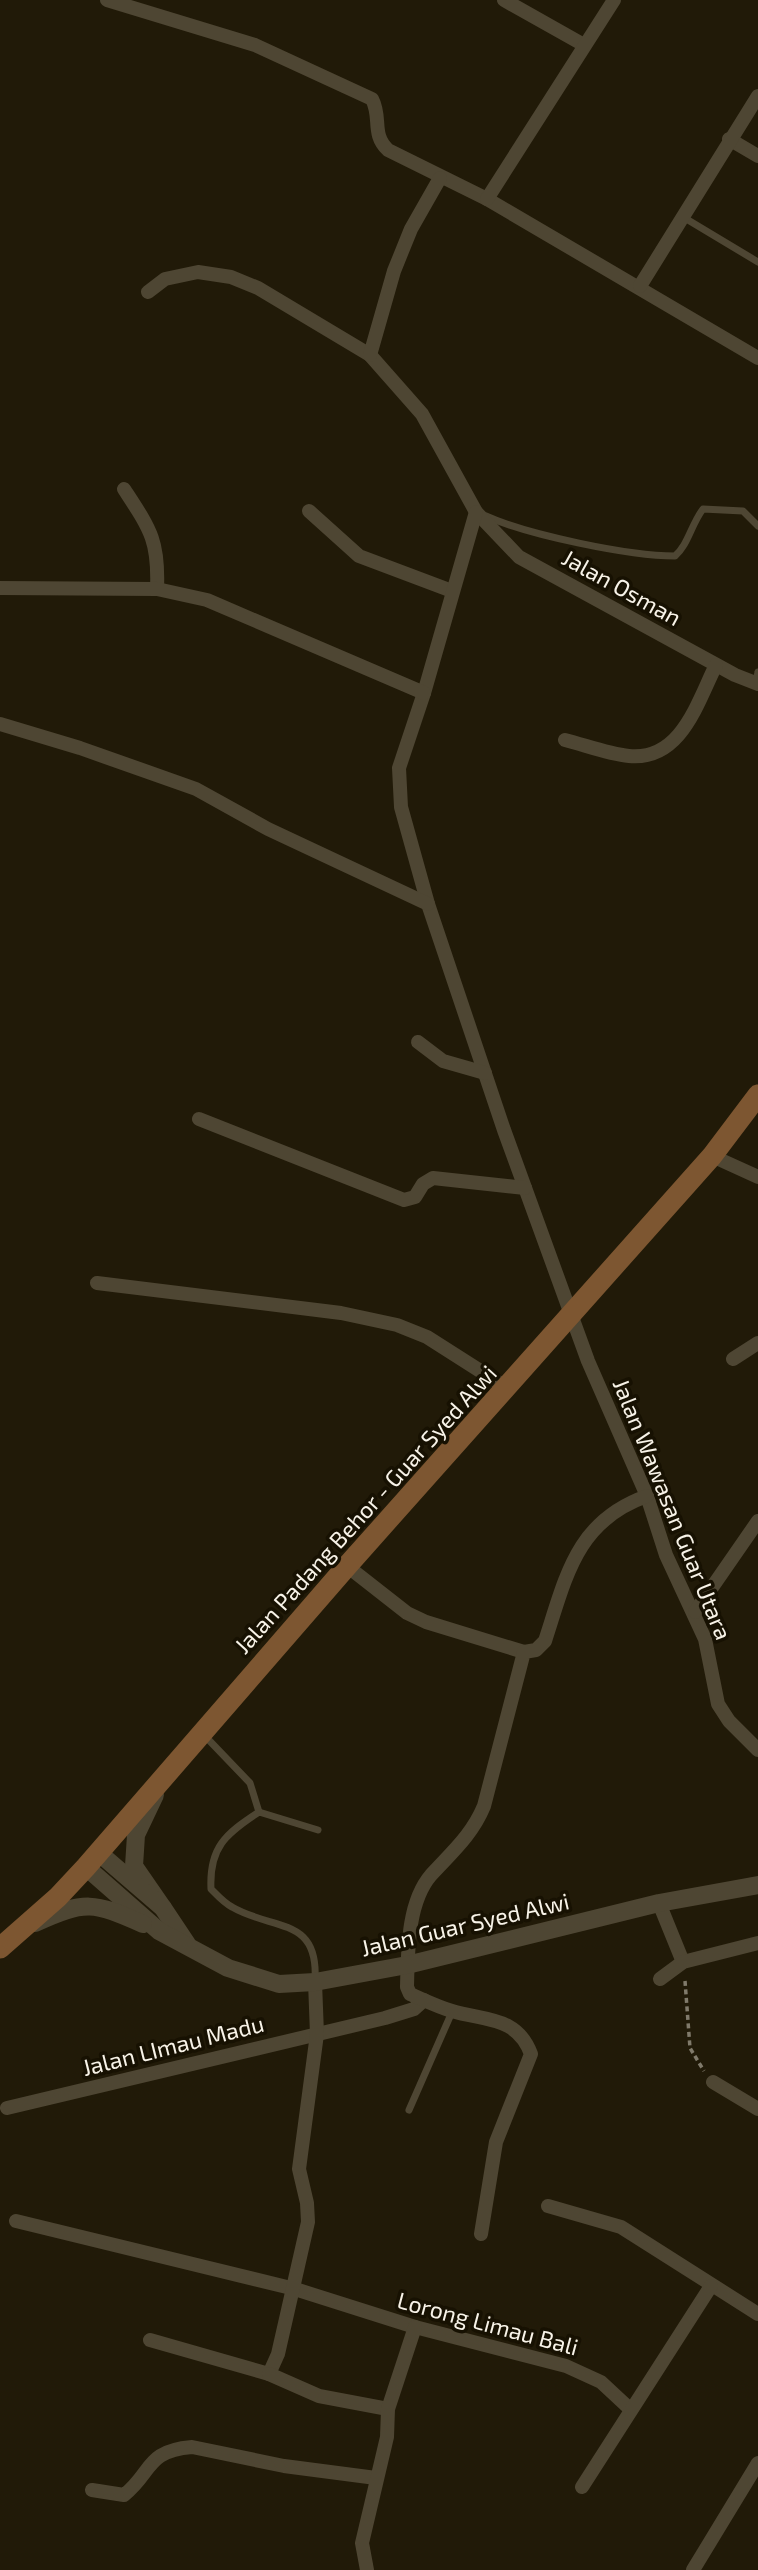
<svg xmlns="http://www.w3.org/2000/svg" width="758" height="2570" font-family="'Exo 2',sans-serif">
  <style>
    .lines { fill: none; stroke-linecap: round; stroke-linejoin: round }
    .path { stroke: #807a6b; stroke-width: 3.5; stroke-dasharray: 5 3.5; stroke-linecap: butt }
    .service { stroke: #4e4633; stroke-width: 7 }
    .minor { stroke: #4e4633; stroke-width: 14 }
    .tertiary { stroke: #4e4633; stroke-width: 18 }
    .secondary { stroke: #7d5631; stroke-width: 21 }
    .labels { text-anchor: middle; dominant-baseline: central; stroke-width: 7; stroke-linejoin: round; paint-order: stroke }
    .street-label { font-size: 23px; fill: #f8f3e8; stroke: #171102 }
  </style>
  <rect width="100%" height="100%" fill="#211a08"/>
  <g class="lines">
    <polyline class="path" points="685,1981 690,2048 704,2071"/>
    <g class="service">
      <polyline points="683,217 758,262"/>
      <path d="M486 516C528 535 629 556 675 556 688 545 691 525 703 509L743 511 758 526"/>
      <polyline points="756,683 758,672"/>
      <polyline points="204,1735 250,1783 259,1812"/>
      <path d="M315 1981C319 1916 273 1931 232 1907 224 1903 217 1895 211 1889 209 1848 225 1834 259 1812L318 1830"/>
      <polyline points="409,2110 452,2012"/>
    </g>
    <g class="minor">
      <path d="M107 0 255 45 372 99C382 118 371 134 388 150L487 199 758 358"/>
      <polyline points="504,0 584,45"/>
      <polyline points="729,139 758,156"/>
      <polyline points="487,199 614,0"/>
      <polyline points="640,286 758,96"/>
      <polyline points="148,292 165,279 198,272 231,277 258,288 370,355 422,414 476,512 519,557 735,675 758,684"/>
      <polyline points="370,355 394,271 411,229 440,178"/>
      <path d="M124 489C150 529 159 540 157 589"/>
      <polyline points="309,511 359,556 452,591"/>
      <polyline points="476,512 424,693 399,768 401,807 428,904 504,1130 588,1361 647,1496 666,1555 705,1639 718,1704 729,1721 758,1750"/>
      <polyline points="0,588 157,589 207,600 424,693"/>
      <polyline points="0,724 80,748 196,789 268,829 428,904"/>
      <path d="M565 740C585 745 608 754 629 756 681 761 697 703 716 665"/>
      <polyline points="418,1042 443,1061 485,1073"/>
      <polyline points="199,1119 404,1200 415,1197 423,1184 433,1178 525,1188"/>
      <polyline points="712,1156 758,1177"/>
      <polyline points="97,1283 341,1313 397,1325 427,1337 507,1388"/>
      <polyline points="733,1359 758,1343"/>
      <polyline points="347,1566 407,1613 426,1622 524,1652"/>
      <polyline points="695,1612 758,1521"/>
      <polyline points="659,1903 683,1962"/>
      <polyline points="660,1979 683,1962 758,1943"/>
      <polyline points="713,2082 758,2109"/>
      <polyline points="7,2108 385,2018 414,2009 424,2000"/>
      <polyline points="548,2206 621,2227 758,2314"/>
      <polyline points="16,2221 295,2289 415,2327 566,2366 601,2382 630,2409"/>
      <path d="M481 2234 496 2142 531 2054C517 2016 485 2021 452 2011 438 2007 424 2000 410 1994L407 1987C408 1952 407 1903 431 1875 452 1852 472 1835 484 1806L524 1652 536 1650 545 1641C566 1577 576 1521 647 1496"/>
      <polyline points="150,2340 269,2374 278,2354 308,2222 307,2203 299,2169 317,2034 315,1982"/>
      <polyline points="269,2374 319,2396 388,2409"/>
      <polyline points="582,2487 711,2286"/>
      <path d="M92 2490 124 2495C153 2472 145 2451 192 2447L284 2466 376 2478"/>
      <polyline points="367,2570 362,2543 387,2437 388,2409 415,2327"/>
      <polyline points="693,2570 758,2463"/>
    </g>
    <g class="tertiary">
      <polyline points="155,1795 136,1835 134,1866 163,1908"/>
      <polyline points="98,1852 163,1908 187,1944"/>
      <polyline points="86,1867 159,1931 228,1968 279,1984 315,1982 407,1965 659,1903 758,1885"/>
      <path d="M35 1923C86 1900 93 1902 143 1924"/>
    </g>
    <polyline class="secondary" points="0,1948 58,1897 86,1867 347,1566 712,1156 758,1095"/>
  </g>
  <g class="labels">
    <g class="street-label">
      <text transform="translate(622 587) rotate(29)">Jalan Osman</text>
      <text transform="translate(365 1509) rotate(-48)">Jalan Padang Behor - Guar Syed Alwi</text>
      <text transform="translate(673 1509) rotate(68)">Jalan Wawasan Guar Utara</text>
      <text transform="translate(465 1924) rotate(-13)">Jalan Guar Syed Alwi</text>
      <text transform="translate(173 2045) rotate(-14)">Jalan LImau Madu</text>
      <text transform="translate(488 2323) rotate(15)">Lorong Limau Bali</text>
    </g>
  </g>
</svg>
